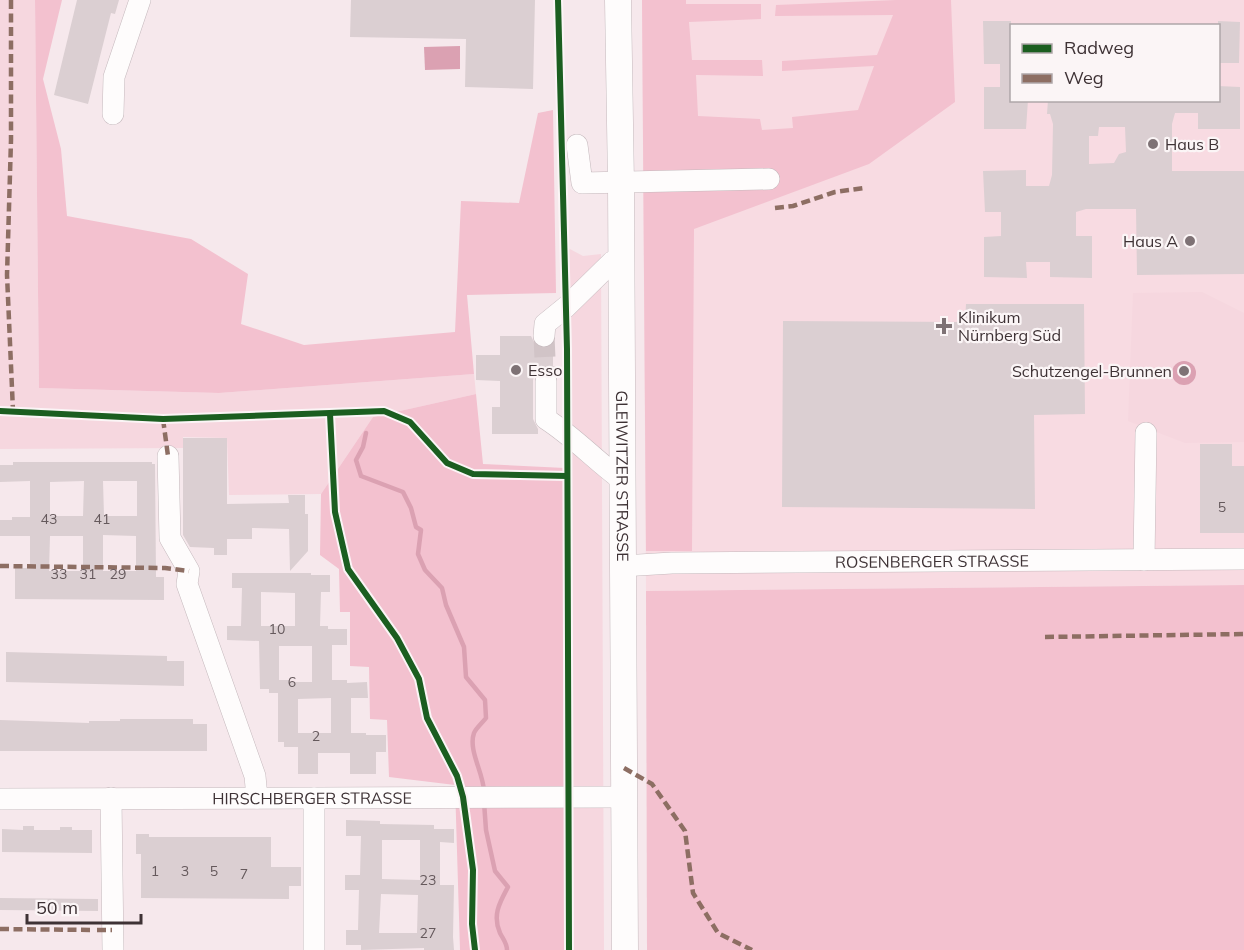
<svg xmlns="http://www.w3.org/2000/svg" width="1244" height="950" font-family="Mulish,sans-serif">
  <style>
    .built { fill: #f8dbe2; fill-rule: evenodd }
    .green { fill: #f6d7df }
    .forest { fill: #f3c1cf }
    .water { fill: #dba1b2 }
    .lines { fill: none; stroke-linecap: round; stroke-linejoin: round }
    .stream { stroke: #dba1b2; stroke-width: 4.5 }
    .building { fill: #dbcfd2; fill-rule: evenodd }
    .minor-tunnel { stroke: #d1c4c7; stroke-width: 21; stroke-dasharray: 21 10; stroke-linecap: butt }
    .minor-casing { stroke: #c5b9bd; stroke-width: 22 }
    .major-casing { stroke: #c5b9bd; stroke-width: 27 }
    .minor { stroke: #fefcfc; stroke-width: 21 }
    .major { stroke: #fefcfc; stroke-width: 26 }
    .quiet { stroke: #8d6e63; stroke-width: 4.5; stroke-dasharray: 9 4.5; stroke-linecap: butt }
    .cycleway-casing { stroke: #fbf5f6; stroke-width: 10 }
    .cycleway { stroke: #1b5e20; stroke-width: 6 }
    .poi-dot { fill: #7e7275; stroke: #fbf5f6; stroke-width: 2 }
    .labels { text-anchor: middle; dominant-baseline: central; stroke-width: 4.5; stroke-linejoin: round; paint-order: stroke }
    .number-label { font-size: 14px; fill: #65595c }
    .poi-label { font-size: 16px; fill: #3e3235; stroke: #fbf5f6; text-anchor: start }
    .street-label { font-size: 16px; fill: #3e3235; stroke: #fbf5f6 }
  </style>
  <rect width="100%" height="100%" fill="#f6e8ec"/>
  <path class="built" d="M642 0H1244V585L646 591ZM1012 26H1218V100H1012Z"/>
  <g class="green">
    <polygon points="0,0 35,0 39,388 219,393 474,374 476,394 373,417 321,494 229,495 227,438 183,437 183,448 0,449"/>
    <polygon points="568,248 583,256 601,254 604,950 567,950 565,468 570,446"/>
    <polygon points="1202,292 1244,313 1244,442 1185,443 1128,421 1133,293"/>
  </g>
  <g class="forest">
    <polygon points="35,0 62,0 43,79 61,149 67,216 191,239 248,274 241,324 304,345 455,332 461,201 519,203 538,113 553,110 556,293 467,295 474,374 219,393 39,388"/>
    <polygon points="642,0 686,0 686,4 761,4 761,19 689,22 692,60 762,60 763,76 696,75 698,116 760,119 762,130 793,128 792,117 858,110 874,66 782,71 782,61 877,55 893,15 775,16 776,5 896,0 951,0 955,102 869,164 694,229 692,551 646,551"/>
    <polygon points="476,394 483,464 565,468 567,950 460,950 455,785 389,777 387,720 370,719 369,667 350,666 350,612 340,612 339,569 320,555 321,494 373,417"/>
    <polygon points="1244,585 1244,950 647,950 646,591"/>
  </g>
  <g class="water">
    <polygon points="460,46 460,69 425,70 424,47"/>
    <circle cx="1184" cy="373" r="12"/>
  </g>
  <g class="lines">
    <g class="stream">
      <path d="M366 433 363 447 356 460 361 476 403 492 411 508 416 527 421 530 418 554 425 570 442 588 446 605 464 647 466 677 485 700 486 718C483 722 476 728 474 733 468 750 483 772 484 791"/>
      <path d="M484 802 486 830 495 871 508 887C500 902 492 915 500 933 503 939 507 943 507 950"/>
    </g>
  </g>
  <g class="building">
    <polygon points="77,0 119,0 115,14 111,13 88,104 54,95"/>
    <polygon points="351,0 535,0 533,89 465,87 466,39 350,37"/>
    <polygon points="983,21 1011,21 1011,100 1028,100 1026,129 984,129 984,87 1000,87 1000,64 984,64"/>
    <polygon points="1218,21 1240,22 1239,63 1218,63"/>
    <path d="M1218 86 1240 87V129H1198V113H1175L1172 124V171H1244V274L1137 275 1136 209H1086L1076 212V236H1092V278L1050 277V262H1026L1027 278 984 277V237L1001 236V212H985L983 171 1026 170V186H1049L1052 175 1053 124 1050 114H1047L1048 100H1218ZM1099 127H1125L1126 152 1119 154 1114 163 1089 164V136H1098Z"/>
    <polygon points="966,304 1084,304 1085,414 1034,415 1035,509 782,507 783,321 965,322"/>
    <polygon points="500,336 531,336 536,346 542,349 553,345 553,370 547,368 540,370 535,374 533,380 533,419 538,429 538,434 492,434 492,407 500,407 500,381 476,380 476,355 500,355"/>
    <polygon points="183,438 227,438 227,504 289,503 288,495 305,495 305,514 308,514 308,551 290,571 289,529 252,528 252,539 227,539 227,555 214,555 214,548 190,547 183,535"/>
    <polygon points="1200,444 1232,444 1232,466 1244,466 1244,533 1200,533"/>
    <path d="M13 462H152V464H155L156 577H164V600L15 599V568H30V536H0V520H12V517H30V481L0 482V465H13ZM84 481 83 516H50V482ZM103 481H137V516H104ZM103 535 136 536V571H103ZM50 536H83V571H49Z"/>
    <path d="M232 573H311V575H330V592H321L320 626H328V629H347V645H332V680H347V683L367 682 368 698H351V733H366V735H386V752H376V774H350V753H318V774H298V747H284V742H278V693H269V689H260L259 641 227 640V626H241L242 588H232ZM261 592 295 593V626H261ZM279 646H312V682H289V680H279ZM331 698V733H298V699Z"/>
    <polygon points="6,652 167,656 167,661 184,661 184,686 6,682"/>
    <polygon points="120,719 193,719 193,724 207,724 207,751 0,751 0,720 89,723 89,721 120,721"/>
    <path d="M346 820 380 821V824L434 825V829H454V843L440 842V885H454L453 937 454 950H424V948L361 950V945H346V930H358L359 890H345V875H360L361 836H346ZM382 840H420V880L382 879ZM381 894 418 895 417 933H379Z"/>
    <polygon points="23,826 34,826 34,830 60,830 60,827 72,827 72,830 92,830 92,853 2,852 2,829 23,830"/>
    <polygon points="136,834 149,834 149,837 271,837 271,867 301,867 301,886 289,886 289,899 141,898 141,854 136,854"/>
    <polygon points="0,898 98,899 98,911 0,910"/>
  </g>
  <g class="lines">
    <polyline class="minor-tunnel" points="544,336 546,381"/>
    <defs>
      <g id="minor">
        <polyline points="113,114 114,77 140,0"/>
        <polyline points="577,145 582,183 769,179"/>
        <polyline points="544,336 545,324 566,307 612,262 620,258"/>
        <path d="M546 381V419C574 437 596 461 622 480"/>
        <polyline points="168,456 170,538 189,571 187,584 255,776 257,798"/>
        <polyline points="1144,560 1146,433"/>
        <path id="s1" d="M622 566 672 563 1244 559"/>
        <polyline points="111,798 113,950"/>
        <polyline points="314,798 314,950"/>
        <path id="s2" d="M0 799 625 797"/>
      </g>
      <g id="major">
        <path id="s3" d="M618 0 621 184 625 950"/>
      </g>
    </defs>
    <use href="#minor" class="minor-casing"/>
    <use href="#major" class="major-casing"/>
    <use href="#minor" class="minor"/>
    <use href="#major" class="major"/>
    <g class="quiet">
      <polyline points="11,0 11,140 7,275 13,411"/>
      <polyline points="775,208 793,206 835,192 864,188"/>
      <polyline points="163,419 168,456"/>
      <polyline points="0,566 165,568 189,571"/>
      <polyline points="1045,637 1244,634"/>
      <polyline points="624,768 652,784 685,831 693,893 718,933 752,950"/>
      <polyline points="0,929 93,930"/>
      <polyline points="97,930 112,930"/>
    </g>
    <defs>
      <g id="cycleway">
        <polyline points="558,0 567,349 569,950"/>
        <polyline points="0,411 163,419 384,411 410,422 447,463 473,474 567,476"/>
        <polyline points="330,414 335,512 348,569 397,638 419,679 427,718 457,776 463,797 473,870 472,924 475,950"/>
      </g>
    </defs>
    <use href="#cycleway" class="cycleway-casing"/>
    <use href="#cycleway" class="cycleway"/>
  </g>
  <g class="poi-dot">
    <circle cx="1153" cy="144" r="6"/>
    <circle cx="1190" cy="241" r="6"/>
    <path d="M941 317h6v6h6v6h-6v6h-6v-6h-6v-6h6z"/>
    <circle cx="516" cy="370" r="6"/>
    <circle cx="1184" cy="371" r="6"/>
  </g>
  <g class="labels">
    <g class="number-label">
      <text x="1222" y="507">5</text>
      <text x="49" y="519">43</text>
      <text x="102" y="519">41</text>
      <text x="59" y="574">33</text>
      <text x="88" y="574">31</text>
      <text x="118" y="574">29</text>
      <text x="277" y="629">10</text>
      <text x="292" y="682">6</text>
      <text x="316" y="736">2</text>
      <text x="155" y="871">1</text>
      <text x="185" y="871">3</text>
      <text x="214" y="871">5</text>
      <text x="244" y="874">7</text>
      <text x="428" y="880">23</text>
      <text x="428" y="933">27</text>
    </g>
    <g class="poi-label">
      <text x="1165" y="144">Haus B</text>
      <text x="1178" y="241" text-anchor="end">Haus A</text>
      <text x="958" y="317">Klinikum<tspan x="958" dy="18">Nürnberg Süd</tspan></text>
      <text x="528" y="370">Esso</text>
      <text x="1172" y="371" text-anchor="end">Schutzengel-Brunnen</text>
    </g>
    <g class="street-label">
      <text stroke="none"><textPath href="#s3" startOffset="476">GLEIWITZER STRASSE</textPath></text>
      <text stroke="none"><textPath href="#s1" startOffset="310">ROSENBERGER STRASSE</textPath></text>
      <text stroke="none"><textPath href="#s2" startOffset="312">HIRSCHBERGER STRASSE</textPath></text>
    </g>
  </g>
  <rect x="1010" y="24" width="210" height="78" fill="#fbf5f6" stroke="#afa7a9" stroke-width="1.5"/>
  <rect x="1022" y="44" width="30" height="9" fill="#1b5e20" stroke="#afa7a9" stroke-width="1.5"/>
  <text x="1064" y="54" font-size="18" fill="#3e3235">Radweg</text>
  <rect x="1022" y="74" width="30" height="9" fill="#8d6e63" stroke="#afa7a9" stroke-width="1.5"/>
  <text x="1064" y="84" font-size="18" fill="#3e3235">Weg</text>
  <path d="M27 914v9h114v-9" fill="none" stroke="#3e3235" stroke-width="3"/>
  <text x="36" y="914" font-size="18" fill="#3e3235" stroke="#fbf5f6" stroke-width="4.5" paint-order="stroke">50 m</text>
</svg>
